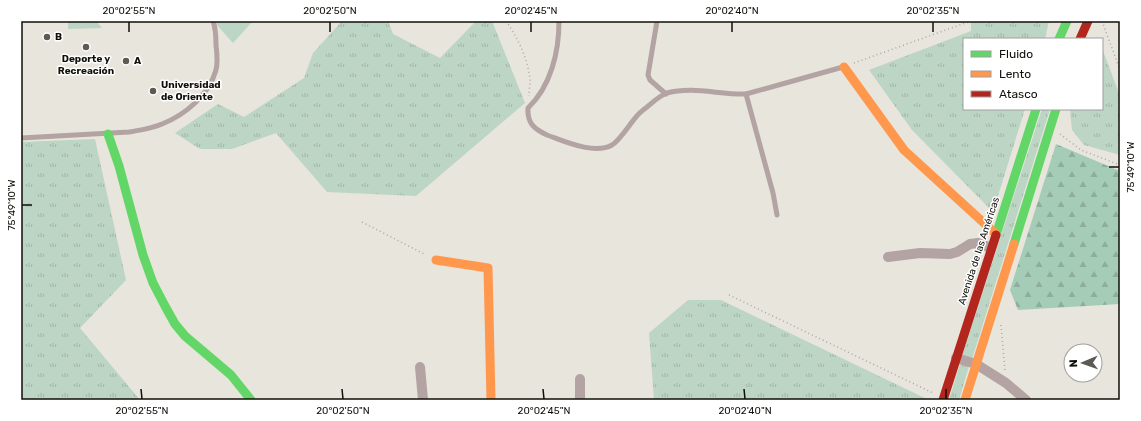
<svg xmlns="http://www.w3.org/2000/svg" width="1141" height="421" font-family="Rubik,sans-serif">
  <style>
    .grass { fill: url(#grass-tufts) }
    .forest { fill: url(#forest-firs) }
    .green { fill: #bcd5c4 }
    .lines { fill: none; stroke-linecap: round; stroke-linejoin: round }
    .path { stroke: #afa5a3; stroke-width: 1.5; stroke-dasharray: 1 3; stroke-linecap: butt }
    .lane { stroke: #b3a3a3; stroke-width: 5 }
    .street { stroke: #b3a3a3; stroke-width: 10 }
    .fast { stroke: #63d668; stroke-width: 9 }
    .slow { stroke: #ff974d; stroke-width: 9 }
    .jam { stroke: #b3261e; stroke-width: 9 }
    .ticks { fill: none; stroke: #110f09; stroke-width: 1.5 }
    .poi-dot { fill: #5c5a53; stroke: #fff; stroke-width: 1.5 }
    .labels { text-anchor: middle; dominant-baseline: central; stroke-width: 3; stroke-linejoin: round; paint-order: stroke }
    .poi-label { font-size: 10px; font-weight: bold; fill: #110f09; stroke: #fff; text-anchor: start }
    .street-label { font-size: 10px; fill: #110f09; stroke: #fff }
    .neatline { fill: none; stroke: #110f09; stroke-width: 1.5 }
    .ticks-label { font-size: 10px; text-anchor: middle; fill: #110f09 }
  </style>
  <defs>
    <pattern id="grass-tufts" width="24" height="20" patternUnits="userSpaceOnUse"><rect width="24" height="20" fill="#bcd5c4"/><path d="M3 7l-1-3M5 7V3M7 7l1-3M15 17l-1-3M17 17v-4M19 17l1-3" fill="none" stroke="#a1b6a7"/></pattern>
    <pattern id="forest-firs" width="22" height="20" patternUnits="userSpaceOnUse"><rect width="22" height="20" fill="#a5ccb6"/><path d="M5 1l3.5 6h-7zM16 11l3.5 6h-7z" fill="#8dae9b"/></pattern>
  </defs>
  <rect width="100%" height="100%" fill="#e8e5dc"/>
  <g class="grass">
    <polygon points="342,21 388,21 393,34 440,58 476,21 492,21 525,103 416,196 327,192 276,133 232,149 200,149 175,133 218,104 244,117 304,78 313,53"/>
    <polygon points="971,21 1049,21 1045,39 964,39 964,109 1025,109 993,212 912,130 869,70 971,31"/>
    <polygon points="1102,48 1120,96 1120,155 1084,145 1072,130 1070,109 1102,109"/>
    <polygon points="1042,109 1050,109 972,359 962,356"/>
    <polygon points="95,139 126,280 80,328 140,400 21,400 21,142"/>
    <polygon points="688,300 721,300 929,400 654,400 649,333"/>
    <polygon points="960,364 969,366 959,400 949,400"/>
  </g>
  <polygon class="forest" points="1056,144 1120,171 1120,304 1018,310 1010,290"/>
  <g class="green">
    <polygon points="68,21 96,21 102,28 68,29"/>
    <polygon points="216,21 253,21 233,43 217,25"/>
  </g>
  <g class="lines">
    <g class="path">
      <path d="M506 21C518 38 528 59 530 80 530 85 529 91 529 96"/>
      <polyline points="1102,21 1120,70"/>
      <polyline points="854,63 971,21"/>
      <polyline points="1060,134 1081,150 1120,165"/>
      <polyline points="362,222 426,255"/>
      <polyline points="729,295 933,393"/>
      <polyline points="1001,325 1005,371"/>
    </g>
    <g class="lane">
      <path d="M559 21C559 52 551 86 528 108 527 123 534 129 547 135 564 141 594 155 612 145 620 140 629 125 636 117 639 113 643 110 647 107 653 102 659 96 667 93 693 86 720 95 746 94L843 67"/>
      <polyline points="657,21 648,75 650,80 666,94"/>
      <polyline points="746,94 773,193 777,215"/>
      <path d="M21 138 129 132C140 130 151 129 162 124 185 115 209 95 216 70 218 62 217 53 216 45 216 37 216 29 213 21"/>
    </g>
    <g class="street">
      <polyline points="888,257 920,253 950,254 957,252 970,244 978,243 991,248"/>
      <polyline points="956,358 976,364 1006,383 1026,400"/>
      <polyline points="420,367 423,400"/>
      <polyline points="580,400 580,379"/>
    </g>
    <g class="fast">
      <polyline points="1059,39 1067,21"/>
      <polyline points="108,134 119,166 143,255 153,283 165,306 175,324 185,336 231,375 251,400"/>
      <polyline points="996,235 1036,109"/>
      <polyline points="1014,244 1056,109"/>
    </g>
    <g class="slow">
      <polyline points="844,67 904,150 996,234"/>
      <polyline points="436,260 488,268 491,400"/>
      <polyline points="965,400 1014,244"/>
    </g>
    <g class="jam">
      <polyline points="1080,39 1088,21"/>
      <polyline points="943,400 996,235"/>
    </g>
  </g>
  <path class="ticks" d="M129 22V32M330 22V32M531 22V32M732 22V32M933 22V32M1109 167H1119M22 205H32M141 389 142 399M342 389 343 399M543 389 544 399M744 389 745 399M946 389V399"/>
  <g class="poi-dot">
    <circle cx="47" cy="37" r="4"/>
    <circle cx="86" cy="47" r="4"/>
    <circle cx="126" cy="61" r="4"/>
    <circle cx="153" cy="91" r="4"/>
  </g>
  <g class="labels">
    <g class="poi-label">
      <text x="55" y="37">B</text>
      <text x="86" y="59" text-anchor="middle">Deporte y<tspan x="86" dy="12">Recreación</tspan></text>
      <text x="134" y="61">A</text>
      <text x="161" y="85">Universidad<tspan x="161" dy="12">de Oriente</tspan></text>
    </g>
    <g class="street-label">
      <text transform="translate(979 251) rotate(-72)">Avenida de las Américas</text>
    </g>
  </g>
  <rect width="1141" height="421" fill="none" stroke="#ffffff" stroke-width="44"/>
  <rect x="963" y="38" width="140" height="72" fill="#ffffff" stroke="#a09f9d"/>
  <rect x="971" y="51" width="20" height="6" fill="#63d668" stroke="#a09f9d"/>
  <text x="999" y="58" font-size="12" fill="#110f09">Fluido</text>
  <rect x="971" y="71" width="20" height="6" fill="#ff974d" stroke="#a09f9d"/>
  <text x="999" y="78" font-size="12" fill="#110f09">Lento</text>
  <rect x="971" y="91" width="20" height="6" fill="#b3261e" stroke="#a09f9d"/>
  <text x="999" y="98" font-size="12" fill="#110f09">Atasco</text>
  <g transform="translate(1083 363) rotate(268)"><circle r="19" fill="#ffffff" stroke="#a09f9d"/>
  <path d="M0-3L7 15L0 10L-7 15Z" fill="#5c5a53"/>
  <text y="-6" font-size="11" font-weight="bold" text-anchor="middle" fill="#110f09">N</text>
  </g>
  <rect x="22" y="22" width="1097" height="377" class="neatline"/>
  <g class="ticks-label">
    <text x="129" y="14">20°02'55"N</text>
    <text x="330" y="14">20°02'50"N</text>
    <text x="531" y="14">20°02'45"N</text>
    <text x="732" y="14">20°02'40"N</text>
    <text x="933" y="14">20°02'35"N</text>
    <text transform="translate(1130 167) rotate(-90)" y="4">75°49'10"W</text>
    <text transform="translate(11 205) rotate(-90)" y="4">75°49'10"W</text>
    <text x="142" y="414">20°02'55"N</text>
    <text x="343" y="414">20°02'50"N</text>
    <text x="544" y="414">20°02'45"N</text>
    <text x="745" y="414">20°02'40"N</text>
    <text x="946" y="414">20°02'35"N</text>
  </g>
</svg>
